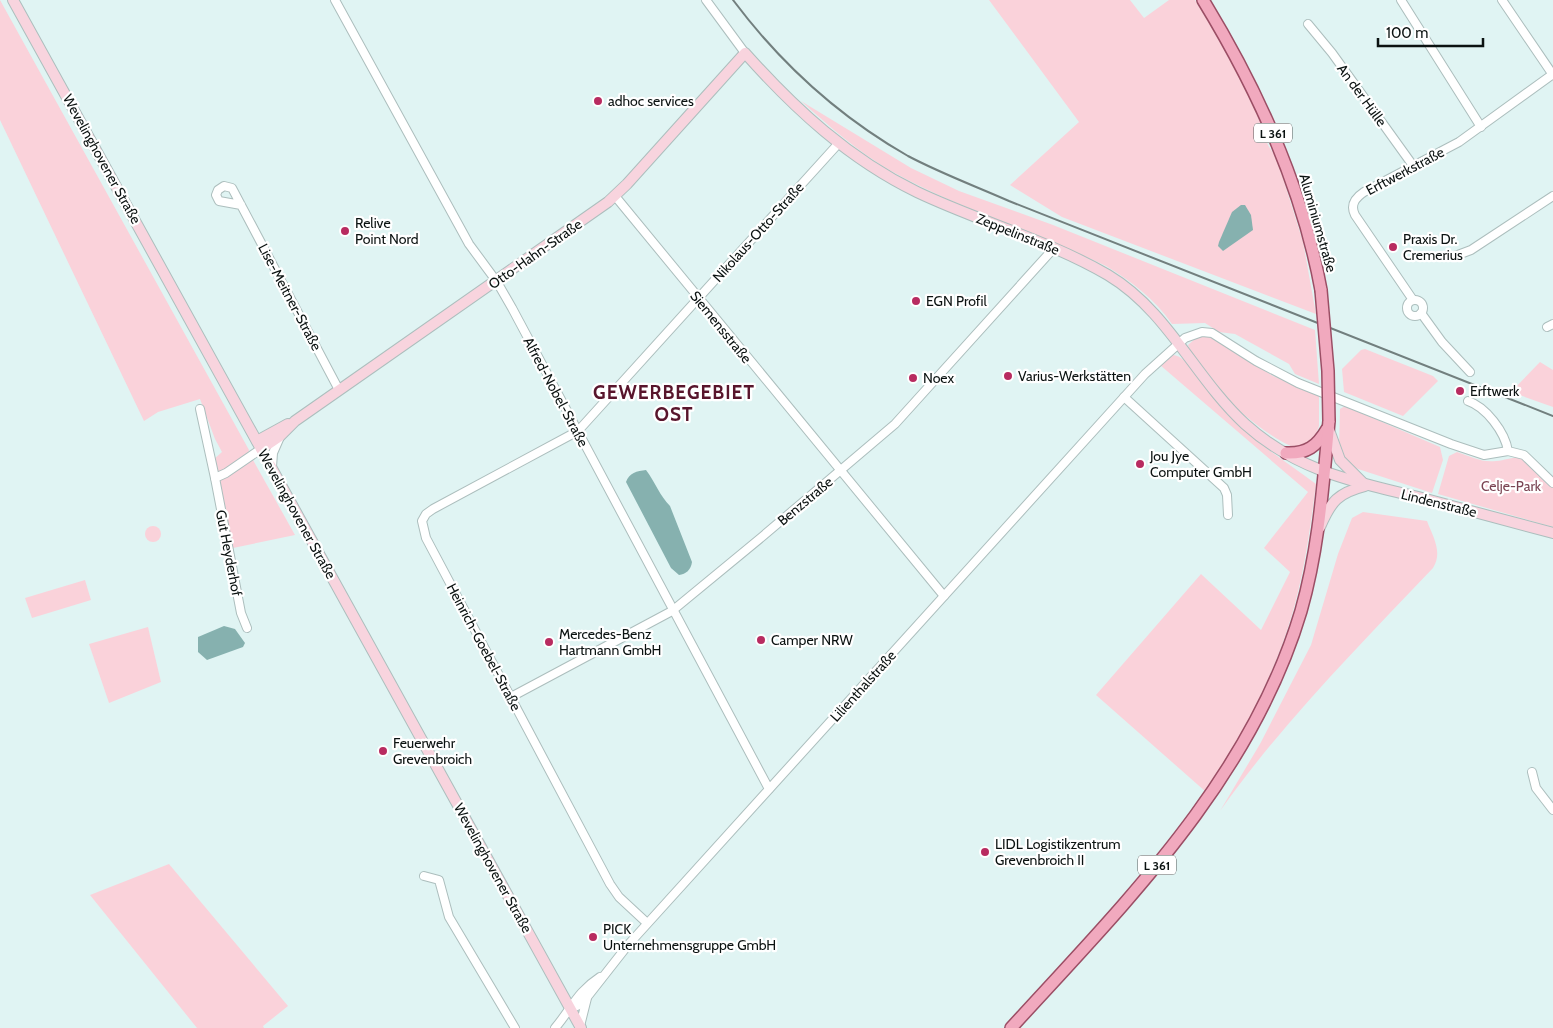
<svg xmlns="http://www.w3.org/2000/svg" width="1553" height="1028" font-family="Cabin,sans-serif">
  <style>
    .green { fill: #fad2da; fill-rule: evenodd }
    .water { fill: #86b1af }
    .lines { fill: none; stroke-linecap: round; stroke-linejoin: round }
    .street-casing { stroke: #acbebd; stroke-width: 10 }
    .secondary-casing { stroke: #acbebd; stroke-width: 12 }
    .primary-casing { stroke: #9b4e65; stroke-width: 14 }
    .street { stroke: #fff; stroke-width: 8 }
    .secondary { stroke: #f8d4de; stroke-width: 10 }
    .primary { stroke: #f1a9be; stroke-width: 11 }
    .rail { stroke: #727f7e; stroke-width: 2 }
    .primary-bridge-casing { stroke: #9b4e65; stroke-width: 14; stroke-linecap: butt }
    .primary-bridge { stroke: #f1a9be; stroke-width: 11 }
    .poi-dot { fill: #b82b60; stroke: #fff; stroke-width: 2 }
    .labels { text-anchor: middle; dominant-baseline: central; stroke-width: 4.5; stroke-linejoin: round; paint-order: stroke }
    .shield { fill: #fff; stroke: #545958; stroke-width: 1 }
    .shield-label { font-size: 12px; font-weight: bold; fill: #0b1211 }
    .street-label { font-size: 14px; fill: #0b1211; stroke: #fff }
    .poi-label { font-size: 14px; fill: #0b1211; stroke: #fff; text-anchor: start }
    .park-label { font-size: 14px; fill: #7b4453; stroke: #fff }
    .district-label { font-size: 19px; font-weight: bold; letter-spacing: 1px; fill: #58152c; stroke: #fff }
  </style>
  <rect width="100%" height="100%" fill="#e0f4f3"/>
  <g class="green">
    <polygon points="0,0 249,450 248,454 221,472 217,471 213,460 222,452 215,439 200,399 158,412 144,421 0,120"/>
    <path d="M989 0H1130L1144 18 1169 0H1195C1217 35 1237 70 1255 107 1263 124 1262 142 1276 156L1303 242 1316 314 1062 217 1010 185 1079 122ZM1231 216 1245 235 1240 237 1223 235Z"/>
    <path d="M801 101 911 168 959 191 1053 225 1315 330 1319 384 1295 374 1289 364 1235 334 1219 332 1205 323 1172 324C1155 299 1132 282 1106 266 1036 232 959 209 891 171 858 152 829 126 801 101Z"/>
    <path d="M1205 336 1213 338 1273 376 1319 394V426L1313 442 1295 448C1259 433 1201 382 1188 345L1197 337Z"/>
    <polygon points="1365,349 1433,376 1438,381 1403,416 1344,392 1342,369 1361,350"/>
    <path d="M1173 355C1187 355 1207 390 1216 401 1242 434 1282 459 1316 484 1310 529 1304 575 1291 618 1272 681 1241 737 1206 792L1096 695 1201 574 1261 630 1290 572 1264 548 1308 492 1160 365Z"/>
    <polygon points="1540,362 1553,370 1553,407 1511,392"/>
    <polygon points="1345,406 1440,447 1443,460 1432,493 1358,469 1345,460 1339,448 1340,409"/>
    <path d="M1457 452C1470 456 1482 463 1496 461 1507 460 1513 456 1524 458L1535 471 1553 485V527L1438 494 1449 456Z"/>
    <polygon points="253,460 295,535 233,548 219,480"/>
    <path d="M1363 512 1427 521C1433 537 1443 552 1433 568 1359 646 1283 722 1220 811L1260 744 1311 645 1338 554 1352 518Z"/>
    <circle cx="153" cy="534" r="8"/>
    <polygon points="85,580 91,600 32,618 25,598"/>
    <polygon points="148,627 161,682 109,703 89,644"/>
    <polygon points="169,864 288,1006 263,1026 264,1028 197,1028 90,895"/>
  </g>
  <g class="water">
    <polygon points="1241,205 1245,205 1251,215 1253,230 1223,251 1218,246 1219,242 1232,212"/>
    <path d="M646 470C655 482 660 496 670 506L692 562C691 570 686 574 679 575L671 568 626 482C629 473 637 471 646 470Z"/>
    <polygon points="224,626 235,629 245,643 243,647 207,660 198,652 198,637"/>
  </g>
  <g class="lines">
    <defs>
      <g id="street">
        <polyline points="335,0 469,244 497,282 512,308 769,789"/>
        <polyline points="706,0 745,53"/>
        <polyline points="1401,0 1481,127"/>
        <polyline points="1502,0 1553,75"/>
        <polyline points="1308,24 1332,53 1414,167"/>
        <polyline points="615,196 944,596"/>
        <polyline points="241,205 219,201 216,195 218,190 224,186 232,188 241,205 339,390"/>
        <polyline points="1455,256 1471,250 1553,196"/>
        <path d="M1413 300 1355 215C1350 205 1355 198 1364 192L1459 142 1553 74"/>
        <circle cx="1415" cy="308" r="8"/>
        <polyline points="1421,313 1442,342 1470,372"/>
        <polyline points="1547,327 1553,324"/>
        <polyline points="1124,397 1224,488 1227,495 1228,515"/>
        <path d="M1468 401C1486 407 1505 432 1508 451L1524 455 1553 483"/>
        <polyline points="200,409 215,478"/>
        <polyline points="272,467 273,453 280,437"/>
        <polyline points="247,628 241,613 215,478 226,473 261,449"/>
        <polyline points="511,697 672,611 763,536 895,424 1054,248"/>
        <polyline points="1532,772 1536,788 1553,810"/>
        <polyline points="424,876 439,880 449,917 515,1028"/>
        <polyline points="647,923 619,897 610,884 426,538 422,521 426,514 433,509 578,431 838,144"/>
        <polyline points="570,1009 579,1005 588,996 628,945 1145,374 1185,338 1202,332 1212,333 1256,361 1298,383 1451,444 1484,455 1508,451"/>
        <polyline points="580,1026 587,998"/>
        <path d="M555 1028C572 1008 577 992 600 977"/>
      </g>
      <g id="secondary">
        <polyline points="13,0 581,1028"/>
        <polyline points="1329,430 1340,460 1365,485"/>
        <polyline points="257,441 288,424"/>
        <path d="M261 449 280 436 295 421 608 202 627 184 745 53C795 109 849 159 917 192 980 222 1048 240 1108 275 1168 311 1195 378 1245 424 1298 472 1356 482 1422 498 1466 510 1509 521 1553 533"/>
        <path d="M1320 527C1331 501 1338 493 1365 486"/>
      </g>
      <g id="primary">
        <path d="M1203 0C1258 90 1302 186 1321 290"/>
        <path d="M1286 453C1307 454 1317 446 1327 429"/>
        <path d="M1011 1028C1126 902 1251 779 1301 611 1319 548 1323 485 1329 421"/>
      </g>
    </defs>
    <use href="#street" class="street-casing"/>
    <use href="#secondary" class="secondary-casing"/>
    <use href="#primary" class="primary-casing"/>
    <use href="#street" class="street"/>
    <use href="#secondary" class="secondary"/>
    <use href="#primary" class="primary"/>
    <path class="rail" d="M733 0C781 64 838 116 908 156 940 173 975 186 1009 201L1553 416"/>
    <defs>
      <polyline id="primary-bridge" points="1321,290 1328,371 1329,421"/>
    </defs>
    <use href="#primary-bridge" class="primary-bridge-casing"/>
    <use href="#primary-bridge" class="primary-bridge"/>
  </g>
  <g class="poi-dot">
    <circle cx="598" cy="101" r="5"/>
    <circle cx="345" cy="231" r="5"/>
    <circle cx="1393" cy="247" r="5"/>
    <circle cx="916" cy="301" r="5"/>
    <circle cx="1008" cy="376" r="5"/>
    <circle cx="913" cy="378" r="5"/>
    <circle cx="1460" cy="391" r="5"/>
    <circle cx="1140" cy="464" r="5"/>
    <circle cx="761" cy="640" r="5"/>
    <circle cx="549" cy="642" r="5"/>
    <circle cx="383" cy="751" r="5"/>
    <circle cx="985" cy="852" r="5"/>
    <circle cx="593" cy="937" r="5"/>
  </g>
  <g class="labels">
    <g class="shield">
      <rect x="1254" y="123.5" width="38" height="19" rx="4"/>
      <rect x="1138" y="855.5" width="38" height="19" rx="4"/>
    </g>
    <g class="shield-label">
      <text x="1273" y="133">L 361</text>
      <text x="1157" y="865">L 361</text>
    </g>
    <g class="street-label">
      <text transform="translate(1362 95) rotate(54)">An der Hülle</text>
      <text transform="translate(102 159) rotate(61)">Wevelinghovener Straße</text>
      <text transform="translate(1405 171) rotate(-28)">Erftwerkstraße</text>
      <text transform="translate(1318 223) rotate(74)">Aluminiumstraße</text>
      <text transform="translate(758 232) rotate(-48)">Nikolaus-Otto-Straße</text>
      <text transform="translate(1018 234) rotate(22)">Zeppelinstraße</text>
      <text transform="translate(535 254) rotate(-35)">Otto-Hahn-Straße</text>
      <text transform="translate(290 297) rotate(62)">Lise-Meitner-Straße</text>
      <text transform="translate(721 327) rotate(51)">Siemensstraße</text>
      <text transform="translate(556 392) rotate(62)">Alfred-Nobel-Straße</text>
      <text transform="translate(805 501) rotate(-40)">Benzstraße</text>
      <text transform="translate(1439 503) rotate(14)">Lindenstraße</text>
      <text transform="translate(297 514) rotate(61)">Wevelinghovener Straße</text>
      <text transform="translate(229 553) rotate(79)">Gut Heyderhof</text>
      <text transform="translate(484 647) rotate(62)">Heinrich-Goebel-Straße</text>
      <text transform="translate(863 686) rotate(-48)">Lilienthalstraße</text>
      <text transform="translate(493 868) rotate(61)">Wevelinghovener Straße</text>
    </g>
    <g class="poi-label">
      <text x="608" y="101">adhoc services</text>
      <text x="355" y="223">Relive<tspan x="355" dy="16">Point Nord</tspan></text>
      <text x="1403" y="239">Praxis Dr.<tspan x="1403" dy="16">Cremerius</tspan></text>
      <text x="926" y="301">EGN Profil</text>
      <text x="1018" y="376">Varius-Werkstätten</text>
      <text x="923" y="378">Noex</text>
      <text x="1470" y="391">Erftwerk</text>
      <text x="1150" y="456">Jou Jye<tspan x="1150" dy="16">Computer GmbH</tspan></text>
      <text x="559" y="634">Mercedes-Benz<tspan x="559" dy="16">Hartmann GmbH</tspan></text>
      <text x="771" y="640">Camper NRW</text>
      <text x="393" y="743">Feuerwehr<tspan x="393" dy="16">Grevenbroich</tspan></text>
      <text x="995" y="844">LIDL Logistikzentrum<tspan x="995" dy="16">Grevenbroich II</tspan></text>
      <text x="603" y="929">PICK<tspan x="603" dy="16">Unternehmensgruppe GmbH</tspan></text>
    </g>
    <g class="park-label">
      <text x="1511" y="486">Celje-Park</text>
    </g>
    <g class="district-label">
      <text x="674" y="392">GEWERBEGEBIET<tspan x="674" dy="22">OST</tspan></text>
    </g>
  </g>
  <path d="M1378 38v8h105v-8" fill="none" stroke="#0b1211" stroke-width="2.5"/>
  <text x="1386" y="38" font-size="15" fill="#0b1211" stroke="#ffffff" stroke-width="4" paint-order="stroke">100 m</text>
</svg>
